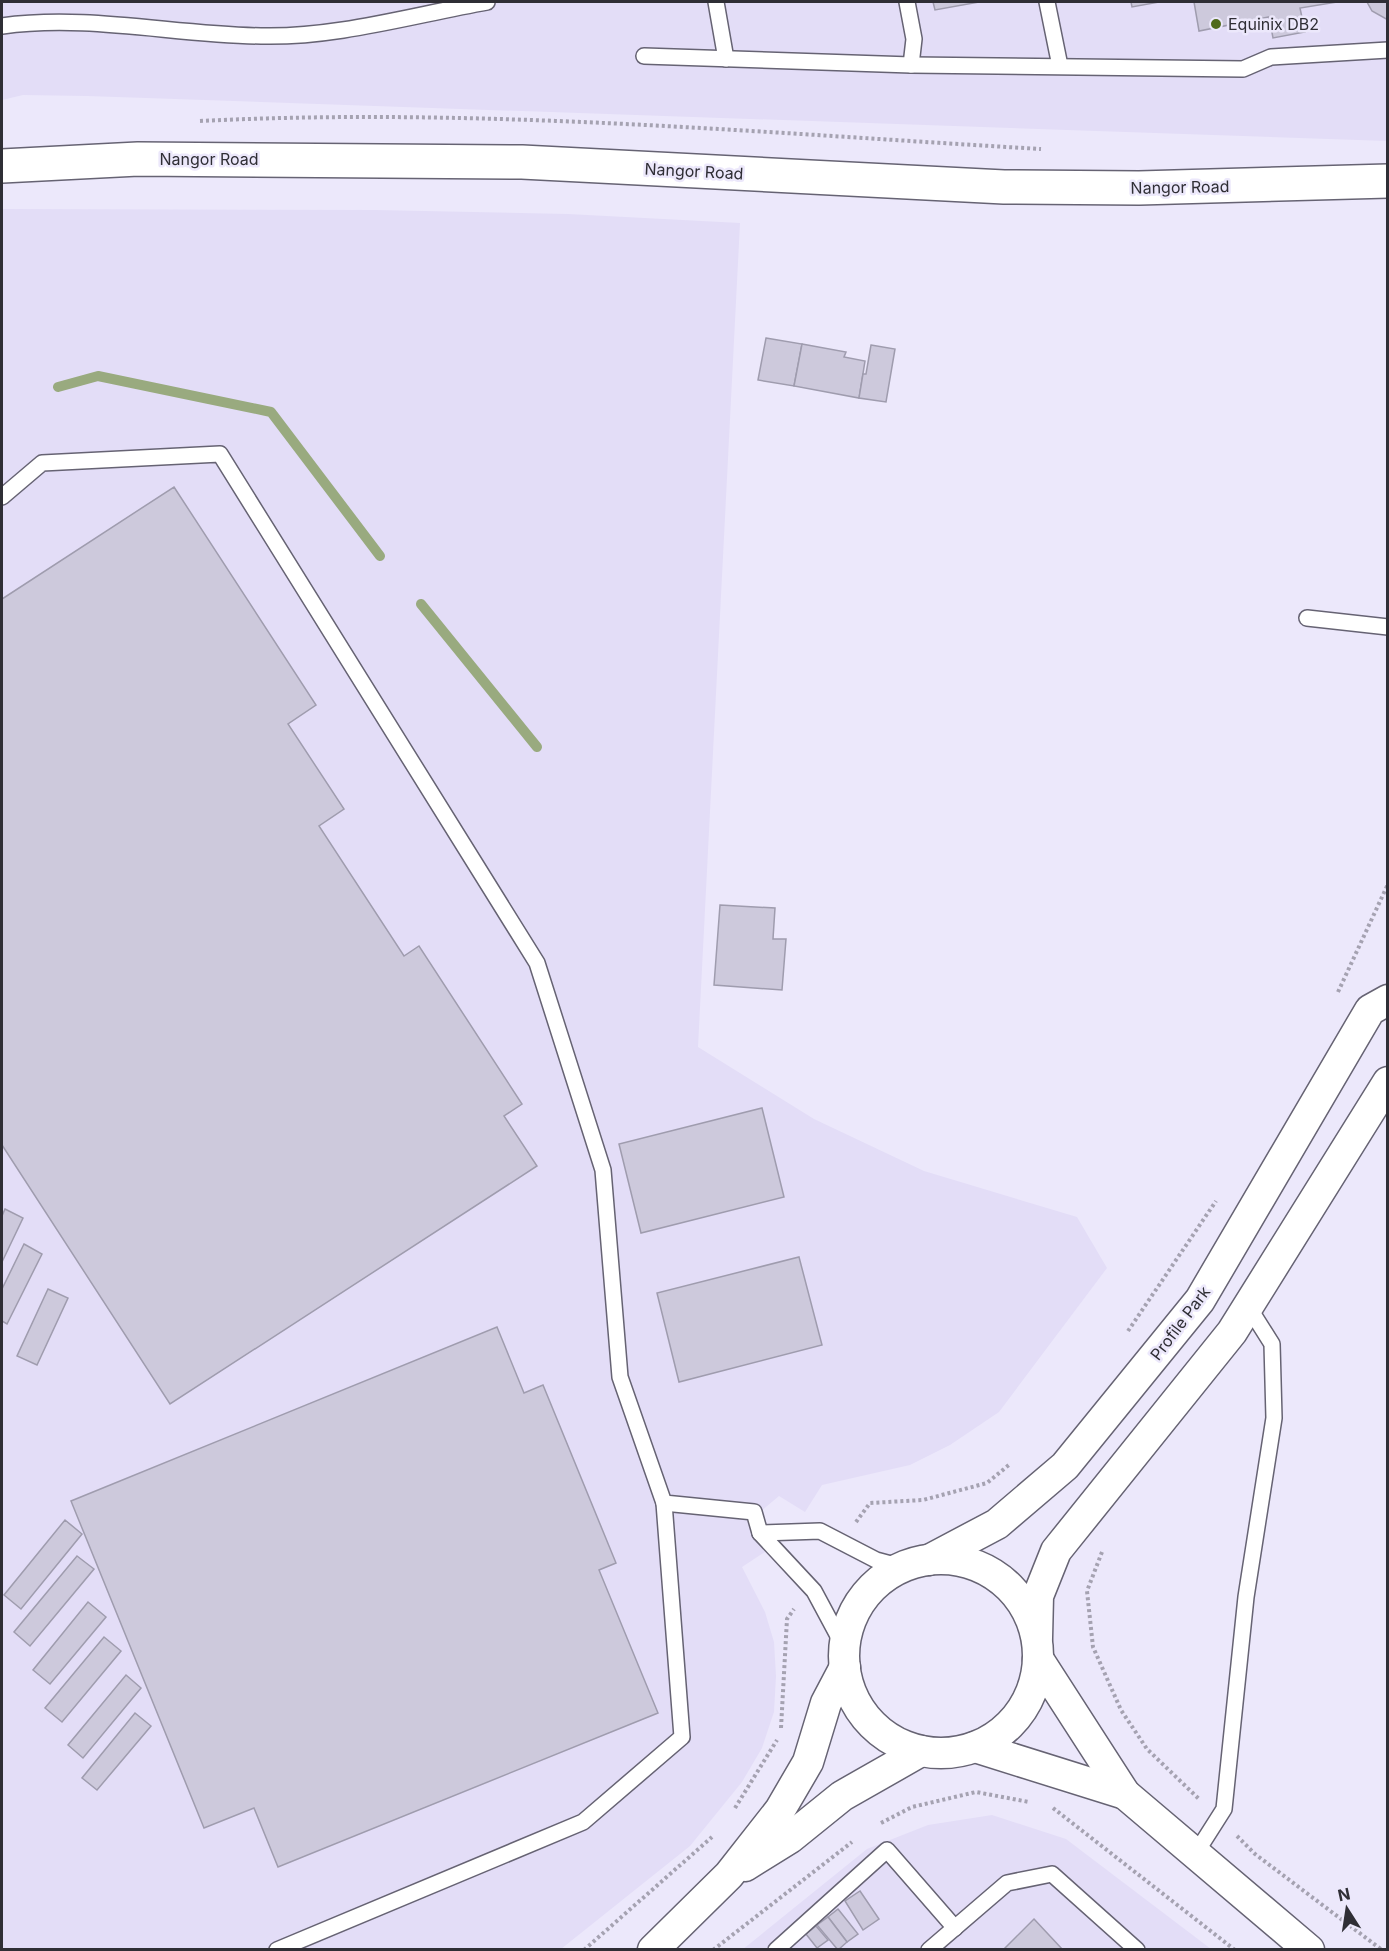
<svg xmlns="http://www.w3.org/2000/svg" width="1389" height="1951" font-family="Inter,sans-serif">
  <style>
    .built { fill: #e3ddf7 }
    .lines { fill: none; stroke-linecap: round; stroke-linejoin: round }
    .stream { stroke: #99aa7f; stroke-width: 10 }
    .building { fill: #cdc9dc; stroke: #9f9cae; stroke-width: 1.5 }
    .lane-casing { stroke: #666373; stroke-width: 18 }
    .street-casing { stroke: #666373; stroke-width: 33 }
    .secondary-casing { stroke: #666373; stroke-width: 36 }
    .path { stroke: #a5a2b1; stroke-width: 4; stroke-dasharray: 3 3; stroke-linecap: butt }
    .lane { stroke: #fff; stroke-width: 15 }
    .street { stroke: #fff; stroke-width: 30 }
    .secondary { stroke: #fff; stroke-width: 33 }
    .poi-dot { fill: #506a1b; stroke: #ece8fb; stroke-width: 2 }
    .labels { text-anchor: middle; dominant-baseline: central; stroke-width: 5; stroke-linejoin: round; paint-order: stroke }
    .poi-label { font-size: 16px; fill: #2f2e35; stroke: #ece8fb; text-anchor: start }
    .street-label { font-size: 16px; fill: #2f2e35; stroke: #ece8fb }
  </style>
  <rect width="100%" height="100%" fill="#ece8fb"/>
  <g class="built">
    <polygon points="2,2 1387,2 1387,141 87,96 23,95 2,100"/>
    <polygon points="2,209 375,210 568,214 740,223 698,1047 814,1119 924,1171 1077,1217 1107,1268 999,1412 950,1445 910,1465 822,1485 805,1512 779,1496 748,1522 768,1550 742,1567 765,1612 774,1642 776,1676 774,1712 762,1748 742,1782 690,1846 561,1949 2,1950"/>
    <polygon points="992,1815 1066,1839 1211,1949 742,1950 867,1849 928,1825"/>
  </g>
  <g class="lines">
    <g class="stream">
      <polyline points="58,387 98,376 271,412 380,556"/>
      <polyline points="421,604 537,747"/>
    </g>
  </g>
  <g class="building">
    <polygon points="933,2 979,2 935,10"/>
    <polygon points="1131,2 1159,2 1132,7"/>
    <polygon points="1194,2 1337,2 1300,8 1305,32 1273,38 1269,17 1199,31"/>
    <polygon points="1367,2 1388,2 1388,20 1372,11"/>
    <polygon points="766,338 802,344 794,386 758,380"/>
    <polygon points="802,344 846,352 844,357 865,361 859,398 794,386"/>
    <polygon points="871,345 895,349 886,402 859,398 863,374 866,374"/>
    <polygon points="174,487 316,705 288,724 344,809 319,826 404,956 419,946 522,1104 504,1116 537,1166 170,1404 2,1145 2,599"/>
    <polygon points="720,905 775,908 773,939 786,939 782,990 714,985"/>
    <polygon points="762,1108 784,1197 641,1233 619,1144"/>
    <polygon points="5,1209 23,1218 2,1262 2,1216"/>
    <polygon points="24,1244 42,1254 7,1324 2,1321 2,1289"/>
    <polygon points="799,1257 822,1345 679,1382 657,1293"/>
    <polygon points="48,1289 68,1298 37,1365 17,1356"/>
    <polygon points="497,1327 524,1393 543,1385 616,1563 599,1570 658,1713 278,1867 254,1808 204,1828 71,1501"/>
    <polygon points="65,1520 82,1534 21,1609 4,1595"/>
    <polygon points="77,1556 94,1569 30,1646 14,1632"/>
    <polygon points="88,1602 106,1617 50,1684 33,1670"/>
    <polygon points="104,1637 121,1651 62,1722 45,1708"/>
    <polygon points="126,1675 141,1688 83,1758 68,1745"/>
    <polygon points="135,1713 151,1726 97,1790 82,1778"/>
    <polygon points="860,1891 879,1919 863,1930 845,1901"/>
    <polygon points="838,1909 858,1934 847,1942 828,1917"/>
    <polygon points="828,1917 847,1942 838,1950 817,1925"/>
    <polygon points="1034,1919 1063,1950 1003,1950"/>
    <polygon points="816,1926 828,1940 817,1948 806,1934"/>
  </g>
  <g class="lines">
    <defs>
      <g id="lane">
        <polyline points="716,2 726,59"/>
        <polyline points="907,2 914,39 911,65"/>
        <polyline points="1047,2 1060,66"/>
        <path d="M2 26C87 14 176 35 261 36 336 38 413 15 487 2"/>
        <polyline points="644,56 911,65 1243,69 1271,57 1388,50"/>
        <polyline points="2,497 42,463 220,454 537,963 603,1170 620,1377 664,1503 754,1512 760,1533 814,1591 844,1647"/>
        <polyline points="1307,618 1388,627"/>
        <polyline points="760,1533 820,1531 876,1560 902,1567"/>
        <polyline points="1196,1853 1224,1809 1246,1597 1274,1418 1272,1344 1248,1306"/>
        <polyline points="277,1950 583,1822 682,1737 664,1503"/>
        <polyline points="776,1950 887,1850 955,1928"/>
        <polyline points="929,1950 1007,1883 1052,1874 1137,1950"/>
      </g>
      <g id="street">
        <circle cx="941" cy="1656" r="97"/>
        <polyline points="929,1560 997,1524 1065,1466 1200,1300 1370,1010 1388,1000"/>
        <polyline points="1037,1638 1038,1596 1056,1551 1232,1332 1388,1082"/>
        <polyline points="1038,1659 1125,1794 1309,1950"/>
        <polyline points="975,1747 1125,1794"/>
        <polyline points="745,1866 790,1838 842,1796 921,1751"/>
        <polyline points="653,1950 729,1875 780,1810 808,1762 826,1703 845,1667"/>
      </g>
      <polyline id="secondary" points="2,166 138,159 522,162 1004,187 1139,188 1388,181"/>
    </defs>
    <use href="#lane" class="lane-casing"/>
    <use href="#street" class="street-casing"/>
    <use href="#secondary" class="secondary-casing"/>
    <g class="path">
      <path d="M200 121C480 107 761 133 1041 149"/>
      <polyline points="1338,992 1388,884"/>
      <polyline points="1128,1331 1216,1201"/>
      <polyline points="856,1522 870,1503 923,1500 987,1483 1010,1464"/>
      <polyline points="1102,1552 1087,1591 1093,1647 1121,1710 1147,1749 1199,1799"/>
      <polyline points="781,1728 787,1619 794,1609"/>
      <polyline points="735,1808 777,1740"/>
      <polyline points="1053,1808 1235,1950"/>
      <polyline points="881,1823 912,1807 976,1792 1029,1802"/>
      <polyline points="1237,1836 1255,1854 1382,1950"/>
      <polyline points="584,1950 712,1837"/>
      <polyline points="713,1950 852,1842"/>
    </g>
    <use href="#lane" class="lane"/>
    <use href="#street" class="street"/>
    <use href="#secondary" class="secondary"/>
  </g>
  <circle class="poi-dot" cx="1216" cy="24" r="6"/>
  <g class="labels">
    <g class="poi-label">
      <text x="1228" y="24">Equinix DB2</text>
    </g>
    <g class="street-label">
      <text x="209" y="159">Nangor Road</text>
      <text transform="translate(694 171) rotate(3)">Nangor Road</text>
      <text transform="translate(1180 187) rotate(-1)">Nangor Road</text>
      <text transform="translate(1180 1323) rotate(-53)">Profile Park</text>
    </g>
  </g>
  <rect width="1389" height="1951" fill="none" stroke="#2f2e35" stroke-width="6"/>
  <g transform="translate(1347 1909) rotate(348)" stroke="#ece8fb" stroke-width="4.5" paint-order="stroke">
  <path d="M0-4.5L10 22L0 15L-10 22Z" fill="#2f2e35"/>
  <text y="-9" font-size="16" font-weight="bold" text-anchor="middle" fill="#2f2e35">N</text>
  </g>
</svg>
